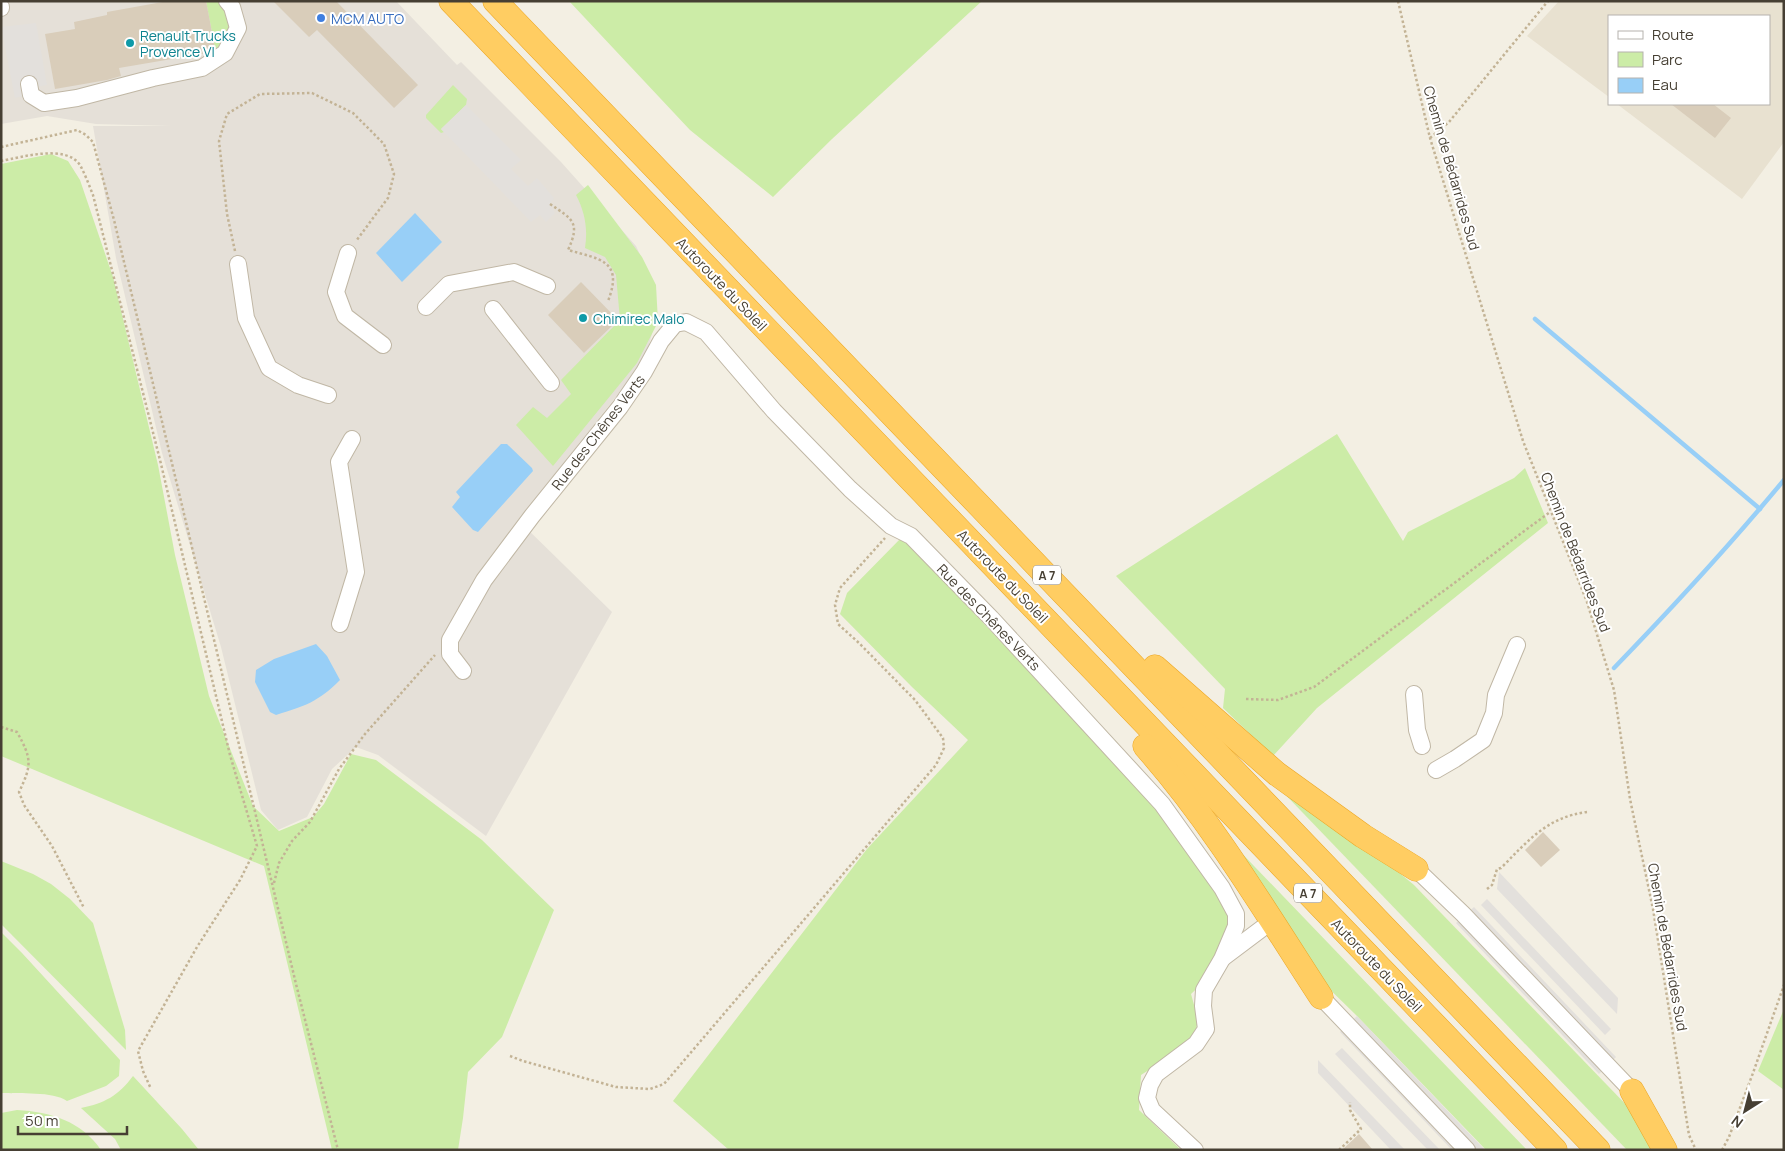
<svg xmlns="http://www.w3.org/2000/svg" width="1785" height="1151" font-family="Manrope,sans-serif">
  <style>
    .residential { fill: #e8e1d0 }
    .industrial { fill: #e5e0d8 }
    .green { fill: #cceca7 }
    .parking { fill: #e3e0dc }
    .water { fill: #98cff7 }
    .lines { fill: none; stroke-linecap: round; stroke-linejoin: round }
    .stream { stroke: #98cff7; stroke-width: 4.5 }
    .building { fill: #d9cdba }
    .minor-casing { stroke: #c0b7a5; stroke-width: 18 }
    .highway-casing { stroke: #eca624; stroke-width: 25 }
    .path { stroke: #c3b395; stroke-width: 2.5; stroke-dasharray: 2.5 2.5; stroke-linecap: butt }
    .minor { stroke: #fff; stroke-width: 16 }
    .highway { stroke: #ffcd62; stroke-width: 24 }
    .shop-dot { fill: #3f7fe0; stroke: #fff; stroke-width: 2 }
    .culture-dot { fill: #0f9aa8; stroke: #fff; stroke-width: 2 }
    .labels { text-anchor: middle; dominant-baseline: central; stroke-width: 4; stroke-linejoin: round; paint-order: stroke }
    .shield { fill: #fff; stroke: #7e7970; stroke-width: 1 }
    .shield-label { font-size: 12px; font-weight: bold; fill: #463f33 }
    .shop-label { font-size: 14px; fill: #366cbe; stroke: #fff; text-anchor: start }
    .culture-label { font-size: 14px; fill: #0d838f; stroke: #fff; text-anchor: start }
    .street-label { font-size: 14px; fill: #463f33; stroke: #fff }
  </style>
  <rect width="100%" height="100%" fill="#f3efe3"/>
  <polygon class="residential" points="1559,1 1784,1 1784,142 1742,199 1617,104 1769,104 1769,16 1609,16 1609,97 1527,36"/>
  <polygon class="industrial" points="1,1 396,1 457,65 461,62 561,162 636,246 654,285 655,322 649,345 639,368 518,520 612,612 486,836 378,755 356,747 332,769 307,817 278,830 261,810 221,647 162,453 116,258 93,126 171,126 96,124 47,116 1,124"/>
  <g class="green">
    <path d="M206 1H222C233 27 234 27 218 50L215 48Z"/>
    <polygon points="569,1 982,1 832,139 773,197 690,130"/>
    <polygon points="453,85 467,99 466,105 441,129 444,132 441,133 426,118 426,115"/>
    <polygon points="51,154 68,161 80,180 113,277 158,465 175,555 209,696 253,806 279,831 313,817 324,804 351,754 376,760 482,840 554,910 502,1037 468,1072 463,1118 458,1150 332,1150 264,866 1,756 1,164"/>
    <path d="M588 185 642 257 656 285 658 322 637 363 553 466 516 425 533 407 547 418 571 394 561 380 620 320 616 275 605 257 585 248C588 229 585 212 576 195Z"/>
    <polygon points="1337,434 1403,541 1408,532 1514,478 1525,468 1548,523 1317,708 1273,756 1223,708 1225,689 1116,576"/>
    <polygon points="902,537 1124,772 1160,807 1241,925 1227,960 1191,994 1198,1019 1194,1041 1141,1075 1139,1110 1181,1150 729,1150 673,1101 867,849 968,740 912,687 840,614 847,593"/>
    <polygon points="1278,787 1397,871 1414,885 1636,1115 1658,1150 1627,1150"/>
    <polygon points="1231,842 1527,1150 1486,1150 1356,1015 1312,972"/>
    <polygon points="1,861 33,874 51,884 70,899 93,923 125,1030 126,1050 1,924"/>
    <path d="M1 932 22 953 120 1060 119 1076 106 1086 67 1101C53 1091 19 1094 1 1093Z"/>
    <polygon points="1784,1009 1784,1090 1758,1071"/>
    <path d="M133 1076 182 1129 199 1150H121L115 1139 81 1108C105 1103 118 1096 133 1076Z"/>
    <path d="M17 1110C51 1112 81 1121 101 1150H1V1113Z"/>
  </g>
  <g class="parking">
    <polygon points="36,23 47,85 37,87 24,96 15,98 1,27"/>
    <polygon points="466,105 521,160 511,169 528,186 537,178 554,198 550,204 555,213 546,222 540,215 531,222 441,129"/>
    <polygon points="1499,872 1618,998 1617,1014 1497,889"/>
    <polygon points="1487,899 1611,1029 1605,1035 1481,905"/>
    <polygon points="1474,907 1616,1057 1599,1074 1456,923"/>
    <polygon points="1357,1016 1485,1150 1452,1150 1340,1032"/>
    <polygon points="1342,1048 1440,1150 1428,1150 1335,1054"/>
    <polygon points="1318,1060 1405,1150 1391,1150 1318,1073"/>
  </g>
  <g class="water">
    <polygon points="415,213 442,242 402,282 376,253"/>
    <polygon points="501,444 507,444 532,468 533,471 478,532 473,530 452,507 460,497 456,492"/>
    <path d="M316 644 327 656 340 680C318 702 305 706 276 715L270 712 255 682 256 670 274 659Z"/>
  </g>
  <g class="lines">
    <g class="stream">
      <polyline points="1535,319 1760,509"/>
      <path d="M1614 668C1673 607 1730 545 1784 480"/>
    </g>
  </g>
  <g class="building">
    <polygon points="168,1 206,1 215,48 207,53 119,68 121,76 107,80 55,89 45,34 75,29 74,22 107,15 107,12"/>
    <polygon points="273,1 336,1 418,85 394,108 317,30 309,37"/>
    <polygon points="1671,104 1713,104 1731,118 1715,138"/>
    <polygon points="581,282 618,320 584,353 548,315"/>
    <polygon points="1543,832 1560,850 1541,867 1525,850"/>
    <polygon points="1359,1134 1373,1150 1342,1150"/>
  </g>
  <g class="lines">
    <defs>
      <g id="minor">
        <polyline points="1,8 1,7"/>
        <polyline points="29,84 31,95 44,103 77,98 153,78 202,68 225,53 238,28 232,7 227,1"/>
        <polyline points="348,253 336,292 345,316 383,345"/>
        <polyline points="238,264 246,318 269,368 298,385 328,395"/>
        <polyline points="426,307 449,284 514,272 547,286"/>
        <polyline points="493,309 551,383"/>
        <polyline points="340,624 356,572 339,462 352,439"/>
        <polyline points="463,671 450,654 450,640 484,580 532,516 620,407 644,372 661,341 675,324 686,322 706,332 774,411 850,489 891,526 911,536 991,618 1162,804 1222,888 1236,914 1236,926 1222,959 1204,990 1203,1006 1206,1029 1196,1044 1156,1074 1150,1085 1147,1098 1152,1110 1195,1150"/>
        <polyline points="1414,694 1417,730 1422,746"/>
        <polyline points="1436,770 1455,759 1483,740 1494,713 1496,695 1517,645"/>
        <polyline points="1416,869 1463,914 1632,1091"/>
        <polyline points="1224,957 1272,921"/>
        <polyline points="1321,997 1467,1150"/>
      </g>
      <g id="highway">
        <polyline points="451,1 1555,1150"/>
        <polyline points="495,1 1598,1150"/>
        <polyline points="1155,667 1277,774 1363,836 1416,869"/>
        <path d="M1145 746C1213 823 1265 911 1321 997"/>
        <polyline points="1632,1091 1665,1150"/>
      </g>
    </defs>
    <use href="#minor" class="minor-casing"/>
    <use href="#highway" class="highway-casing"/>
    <g class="path">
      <polyline points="1398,1 1430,138 1523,441 1587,602 1614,690 1630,799 1653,909 1689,1135 1696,1150"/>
      <polyline points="1430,138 1449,122 1548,1"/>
      <polyline points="1,147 77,130 86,135 93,142 114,220 296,984 338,1150"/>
      <path d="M1 161C22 157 66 144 80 165 85 174 89 185 93 195L161 464 230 755 257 846 240 880 197 947 138 1051 143 1071 151 1089"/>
      <path d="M550 204C572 219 581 222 568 250 599 259 624 260 608 301"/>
      <polyline points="235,251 227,214 219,141 227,114 260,94 312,93 353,113 384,144 394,174 388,198 356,241"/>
      <polyline points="1246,699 1278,700 1314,687 1550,512"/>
      <path d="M1 727 17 732C32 759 32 765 19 792L24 805 52 846 84 908"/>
      <polyline points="274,883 279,863 292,841 310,822 339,769 365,734 435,655"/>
      <path d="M1487 889 1492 885 1497 869 1501 868C1528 841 1547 817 1587 812"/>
      <polyline points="510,1056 523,1061 616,1087 650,1089 664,1084 936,765 944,748 943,738 915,700 859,643 838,624 835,605 840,588 885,538"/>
      <polyline points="1339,1150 1361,1129 1350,1110 1350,1102"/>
      <polyline points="1722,1150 1729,1137 1753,1073 1784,985"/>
    </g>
    <use href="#minor" class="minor"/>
    <use href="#highway" class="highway"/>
  </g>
  <circle class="shop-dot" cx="321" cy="18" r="5"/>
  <g class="culture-dot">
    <circle cx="130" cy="43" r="5"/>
    <circle cx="583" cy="318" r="5"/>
  </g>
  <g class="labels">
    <g class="shield">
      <rect x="1033" y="565.5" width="28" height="19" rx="4"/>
      <rect x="1294" y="883.5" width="28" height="19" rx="4"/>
    </g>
    <g class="shield-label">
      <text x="1047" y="575">A 7</text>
      <text x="1308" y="893">A 7</text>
    </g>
    <g class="shop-label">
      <text x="331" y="18">MCM AUTO</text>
    </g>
    <g class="culture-label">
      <text x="140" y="35">Renault Trucks<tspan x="140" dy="16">Provence VI</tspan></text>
      <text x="593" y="318">Chimirec Malo</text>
    </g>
    <g class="street-label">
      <text transform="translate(1452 168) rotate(74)">Chemin de Bédarrides Sud</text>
      <text transform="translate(722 284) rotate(46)">Autoroute du Soleil</text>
      <text transform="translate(598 432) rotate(-52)">Rue des Chênes Verts</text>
      <text transform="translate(1576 552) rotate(69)">Chemin de Bédarrides Sud</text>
      <text transform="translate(1003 576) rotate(46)">Autoroute du Soleil</text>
      <text transform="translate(989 617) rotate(46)">Rue des Chênes Verts</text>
      <text transform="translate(1668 947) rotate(80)">Chemin de Bédarrides Sud</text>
      <text transform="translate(1377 965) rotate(46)">Autoroute du Soleil</text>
    </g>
  </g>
  <rect width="1785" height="1151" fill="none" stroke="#463f33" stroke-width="5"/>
  <rect x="1608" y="15" width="162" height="90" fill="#ffffff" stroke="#b5b2ad"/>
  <rect x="1618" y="31" width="25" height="8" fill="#ffffff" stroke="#b5b2ad"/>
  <text x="1652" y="40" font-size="15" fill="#463f33">Route</text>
  <rect x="1618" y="52" width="25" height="15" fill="#cceca7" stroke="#b5b2ad"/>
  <text x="1652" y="65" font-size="15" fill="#463f33">Parc</text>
  <rect x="1618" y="78" width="25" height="15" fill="#98cff7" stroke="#b5b2ad"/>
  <text x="1652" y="90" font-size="15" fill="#463f33">Eau</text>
  <g transform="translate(1745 1111) rotate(216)" stroke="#ffffff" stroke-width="4" paint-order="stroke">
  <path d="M0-4L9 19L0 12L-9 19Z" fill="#463f33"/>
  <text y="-8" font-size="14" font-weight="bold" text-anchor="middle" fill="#463f33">N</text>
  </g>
  <path d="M18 1126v8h109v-8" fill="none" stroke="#463f33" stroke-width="2.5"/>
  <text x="25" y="1126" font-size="15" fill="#463f33" stroke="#ffffff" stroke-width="4" paint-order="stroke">50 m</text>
</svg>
